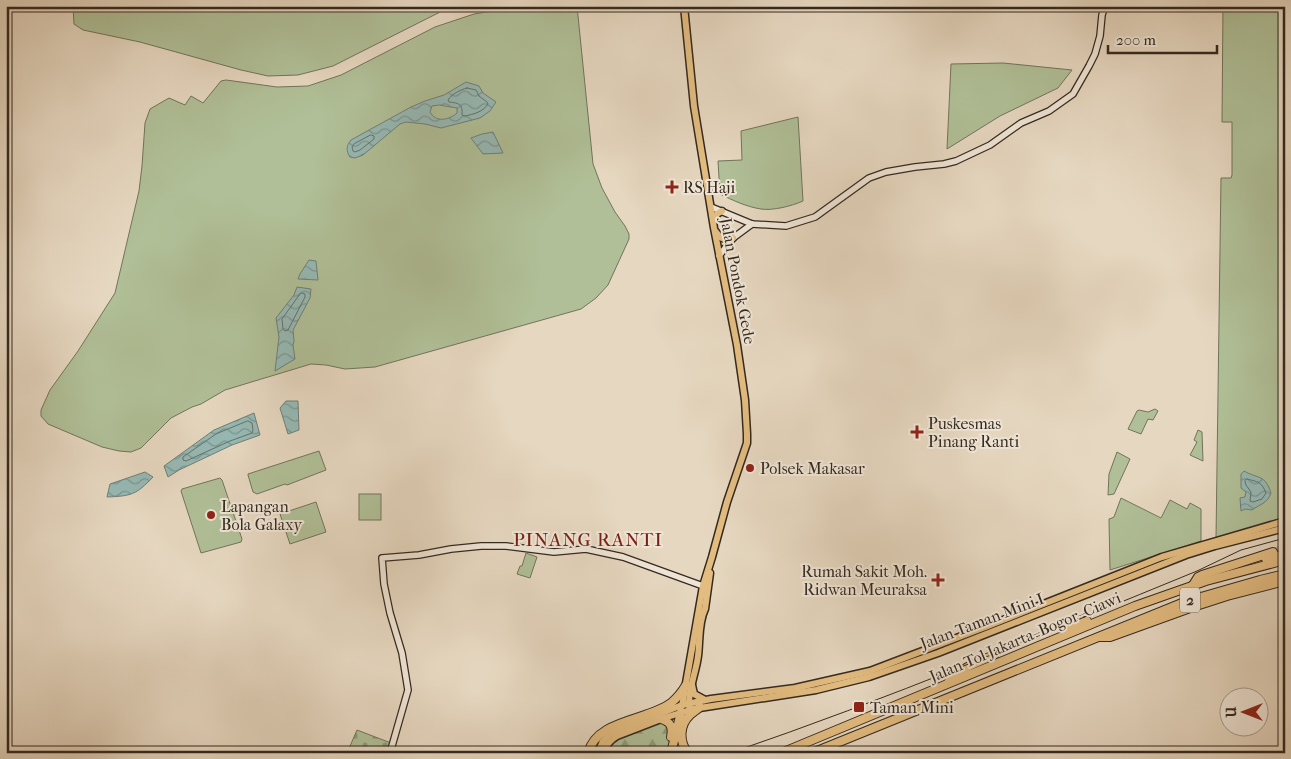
<svg xmlns="http://www.w3.org/2000/svg" width="1291" height="759" font-family="'IM FELL French Canon',serif">
  <style>
    .green { fill: #b0bf97; stroke: #72745b }
    .forest { fill: url(#forest-firs); stroke: #72745b }
    .cemetery { fill: url(#cemetery-stones); stroke: #72745b }
    .water { fill: url(#water-waves); stroke: #6f7f78; fill-rule: evenodd }
    .lines { fill: none; stroke-linecap: round; stroke-linejoin: round }
    .shore { stroke: #65716a; stroke-width: 1 }
    .highway-tunnel { stroke: #c2b4a0; stroke-width: 8; stroke-dasharray: 8 4; stroke-linecap: butt }
    .secondary-casing { stroke: #34291f; stroke-width: 8 }
    .primary-casing { stroke: #34291f; stroke-width: 9 }
    .highway-casing { stroke: #34291f; stroke-width: 10 }
    .secondary { stroke: #efe5d6; stroke-width: 5.5 }
    .primary { stroke: #e3bc80; stroke-width: 6 }
    .highway { stroke: #e3bc80; stroke-width: 8 }
    .tram { stroke: #34291f; stroke-width: 1 }
    .poi-dot { fill: #8f2418; stroke: #efe5d6; stroke-width: 2 }
    .labels { text-anchor: middle; dominant-baseline: central; stroke-width: 4; stroke-linejoin: round; paint-order: stroke }
    .shield { fill: #efe5d6; stroke: #6c6156; stroke-width: 1 }
    .shield-label { font-size: 15px; font-weight: bold; fill: #34291f }
    .poi-label { font-size: 16px; fill: #34291f; stroke: #efe5d6; text-anchor: start }
    .street-label { font-size: 16px; fill: #34291f; stroke: #efe5d6 }
    .quarter-label { font-size: 19px; letter-spacing: 1px; fill: #7a1f14; stroke: #efe5d6 }
  </style>
  <defs>
    <pattern id="forest-firs" width="22" height="20" patternUnits="userSpaceOnUse" patternTransform="scale(1.25)"><rect width="22" height="20" fill="#b0bf97"/><path d="M5 1l3.5 6h-7zM16 11l3.5 6h-7z" fill="#909b7b"/></pattern>
    <pattern id="cemetery-stones" width="16" height="16" patternUnits="userSpaceOnUse" patternTransform="scale(1.25)"><rect width="16" height="16" fill="#b0bf97"/><path d="M2 7V4a2 2 0 0 1 4 0v3zM10 15v-3a2 2 0 0 1 4 0v3z" fill="#909b7b"/></pattern>
    <pattern id="water-waves" width="16" height="10" patternUnits="userSpaceOnUse" patternTransform="scale(1.25)"><rect width="16" height="10" fill="#96b9b4"/><path d="M0 5q4-4 8 0t8 0" fill="none" stroke="#7b9692"/></pattern>
  </defs>
  <rect width="100%" height="100%" fill="#e6d7c0"/>
  <filter id="stains"><feTurbulence type="fractalNoise" baseFrequency=".004" numOctaves="4"/><feColorMatrix values="0 0 0 0 .2 0 0 0 0 .09 0 0 0 0 .02 0 0 0 .5 -.17"/></filter>
  <radialGradient id="worn" r=".72"><stop offset=".6" stop-color="#630" stop-opacity="0"/><stop offset="1" stop-color="#630" stop-opacity=".3"/></radialGradient>
  <g class="green">
    <polygon points="73,6 452,6 333,66 298,75 268,76 241,70 140,42 83,30 74,24"/>
    <polygon points="522,6 577,6 593,164 602,188 615,212 625,226 629,234 629,239 608,285 596,298 581,309 375,367 345,369 326,365 311,364 225,390 201,404 192,407 171,418 141,448 131,452 119,451 102,447 48,424 41,416 41,410 50,390 78,351 115,293 139,191 142,166 145,123 150,109 169,98 185,105 191,96 203,103 221,81 226,80 277,87 308,86 341,75 435,27 474,14"/>
    <polygon points="1223,6 1285,6 1285,520 1216,539 1221,178 1231,178 1232,175 1232,122 1222,122"/>
    <polygon points="1003,63 1072,70 1058,88 1000,116 947,149 951,64"/>
    <path d="M798 117 803 201C792 206 772 211 761 209 747 207 732 200 720 194L718 161 742 160 741 131Z"/>
    <polygon points="1155,409 1158,411 1153,420 1148,419 1141,434 1128,429 1137,411 1139,410 1148,412"/>
    <polygon points="1198,430 1202,432 1203,461 1190,455 1197,442 1194,440"/>
    <polygon points="319,451 326,470 287,485 285,484 257,494 253,492 248,475 248,474"/>
    <polygon points="1117,452 1130,459 1114,494 1108,495 1109,474"/>
    <polygon points="220,478 222,480 242,539 241,542 201,553 181,491 182,489"/>
    <rect x="359" y="494" width="22" height="26"/>
    <polygon points="1121,498 1161,518 1170,500 1187,509 1190,503 1201,509 1201,541 1110,570 1109,519 1112,518 1114,517"/>
    <polygon points="316,502 326,532 290,544 280,514"/>
    <polygon points="526,553 537,557 530,578 517,574 520,566 522,566"/>
  </g>
  <polygon class="forest" points="661,719 668,721 672,734 666,753 603,753 612,739"/>
  <polygon class="cemetery" points="357,730 391,743 388,753 347,753"/>
  <g class="water">
    <path d="M466 82 479 86 483 93 496 102 490 111 480 118 441 128 425 124 406 122 400 124 363 155 355 158 350 157C346 151 346 146 351 140L411 107 425 101 444 95ZM439 105 457 108V113C449 120 436 123 430 112L432 106Z"/>
    <polygon points="493,132 503,153 483,154 471,138 482,134"/>
    <polygon points="309,260 316,261 318,280 298,279 300,274"/>
    <polygon points="297,287 311,289 310,298 293,330 294,341 293,345 295,359 275,371 279,337 276,318 294,295"/>
    <polygon points="286,401 298,401 299,430 288,434 280,408"/>
    <polygon points="254,413 260,435 232,445 179,470 168,477 164,466 214,430"/>
    <path d="M1244 471C1258 479 1265 474 1271 493 1267 504 1260 504 1252 510L1245 509 1241 511 1240 498 1245 497 1246 492 1241 488V474Z"/>
    <path d="M145 472 153 477C136 495 131 496 107 497L110 484Z"/>
  </g>
  <g class="lines">
    <g class="shore">
      <path d="M467 88 476 90 479 96 487 102 488 104C483 112 474 114 465 116L462 115C463 104 459 103 449 102L448 100C452 94 460 90 467 88Z"/>
      <polygon points="371,135 374,136 374,139 360,150 355,152 353,151 352,147 354,144"/>
      <polygon points="302,293 305,294 305,297 288,330 285,331 283,329 282,319 300,294"/>
      <polygon points="248,421 252,423 253,430 252,433 230,441 186,461 183,460 183,457 216,434"/>
      <path d="M1247 479C1258 482 1261 481 1266 493L1262 499 1253 502 1250 501 1251 492 1246 485 1245 481Z"/>
    </g>
    <polyline class="highway-tunnel" points="1273,552 1283,549"/>
    <defs>
      <g id="secondary">
        <polyline points="711,207 752,224 786,226 815,217 869,178 886,172 915,167 944,164 956,161 990,145 1021,123 1049,111 1073,94 1089,66 1095,54 1100,36 1102,15 1105,6"/>
        <polyline points="719,256 733,238 752,224"/>
        <polyline points="390,753 408,690 402,653 390,613 384,584 382,558 419,555 451,549 481,546 506,546 554,552 586,549 623,557 703,586 706,586"/>
      </g>
      <g id="primary">
        <polyline points="714,220 717,214 722,211"/>
        <path d="M716 232C720 239 725 240 733 238"/>
        <polyline points="692,685 694,694 705,700"/>
        <polyline points="682,706 703,586 712,557 727,502 745,449 747,443 747,434 745,400 737,345 714,228 694,106 684,6"/>
        <path d="M689 706C688 689 696 673 698 656 700 641 698 623 705 609L710 573"/>
        <polyline points="598,753 603,741 610,734 682,705 711,699 795,688 870,671 988,626 1162,557 1285,521"/>
        <path d="M603 753C606 745 610 740 617 736L661 719 693 709 816 690 869 677 938 653 1186 555 1215 546 1285 528"/>
      </g>
      <g id="highway">
        <polyline points="1266,559 1285,554"/>
        <polyline points="1193,585 1198,577 1202,575 1273,552"/>
        <polyline points="1068,626 1083,621 1087,621"/>
        <polyline points="1101,637 1110,637 1193,607 1227,596 1285,581"/>
        <path d="M949 681C961 668 978 662 994 655"/>
        <path d="M661 719C671 722 673 727 671 737"/>
        <path d="M588 753C597 719 647 721 671 703 677 698 682 692 686 685"/>
        <polyline points="671,753 681,712"/>
        <path d="M688 753C679 742 679 725 690 715 693 712 697 710 700 707"/>
        <polyline points="781,753 1135,606 1206,581 1285,560"/>
        <polyline points="812,753 1187,601 1260,580 1285,574"/>
      </g>
    </defs>
    <use href="#secondary" class="secondary-casing"/>
    <use href="#primary" class="primary-casing"/>
    <use href="#highway" class="highway-casing"/>
    <use href="#secondary" class="secondary"/>
    <use href="#primary" class="primary"/>
    <use href="#highway" class="highway"/>
    <path class="tram" d="M730 753C888 699 1043 634 1197 571L1241 550 1285 538"/>
  </g>
  <g class="poi-dot">
    <path d="M669.5 179.5h5v5h5v5h-5v5h-5v-5h-5v-5h5z"/>
    <path d="M914.5 424.5h5v5h5v5h-5v5h-5v-5h-5v-5h5z"/>
    <circle cx="750" cy="468" r="5"/>
    <circle cx="211" cy="515" r="5"/>
    <path d="M935.5 572.5h5v5h5v5h-5v5h-5v-5h-5v-5h5z"/>
    <rect x="853" y="701" width="12" height="12" rx="2.5"/>
  </g>
  <g class="labels">
    <rect class="shield" x="1180" y="587.5" width="20" height="25" rx="4"/>
    <g class="shield-label">
      <text x="1190" y="600">2</text>
    </g>
    <g class="poi-label">
      <text x="683" y="187">RS Haji</text>
      <text x="928" y="423">Puskesmas<tspan x="928" dy="18">Pinang Ranti</tspan></text>
      <text x="760" y="468">Polsek Makasar</text>
      <text x="221" y="506">Lapangan<tspan x="221" dy="18">Bola Galaxy</tspan></text>
      <text x="927" y="571" text-anchor="end">Rumah Sakit Moh.<tspan x="927" dy="18">Ridwan Meuraksa</tspan></text>
      <text x="870" y="707">Taman Mini</text>
    </g>
    <g class="street-label">
      <text transform="translate(738 281) rotate(79)">Jalan Pondok Gede</text>
      <text transform="translate(982 621) rotate(-21)">Jalan Taman Mini I</text>
      <text transform="translate(1025 637) rotate(-23)">Jalan Tol Jakarta–Bogor–Ciawi</text>
    </g>
    <g class="quarter-label">
      <text x="588" y="540">PINANG RANTI</text>
    </g>
  </g>
  <rect width="1291" height="759" fill="none" stroke="#e6d7c0" stroke-width="25"/>
  <rect x="8" y="8" width="1276" height="744" fill="none" stroke="#34291f" stroke-width="2.5"/>
  <rect x="12" y="12" width="1266" height="734" fill="none" stroke="#34291f"/>
  <g transform="translate(1244 712) rotate(270)"><circle r="24" fill="#efe5d6" stroke="#a49a8d"/>
  <path d="M0-4L9 19L0 12L-9 19Z" fill="#8f2418"/>
  <text y="-8" font-size="14" font-weight="bold" text-anchor="middle" fill="#34291f">U</text>
  </g>
  <path d="M1108 45v8h109v-8" fill="none" stroke="#34291f" stroke-width="2.5"/>
  <text x="1116" y="45" font-size="15" fill="#34291f" stroke="#efe5d6" stroke-width="4" paint-order="stroke">200 m</text>
  <rect width="100%" height="100%" filter="url(#stains)"/>
  <rect width="100%" height="100%" fill="url(#worn)"/>
</svg>
